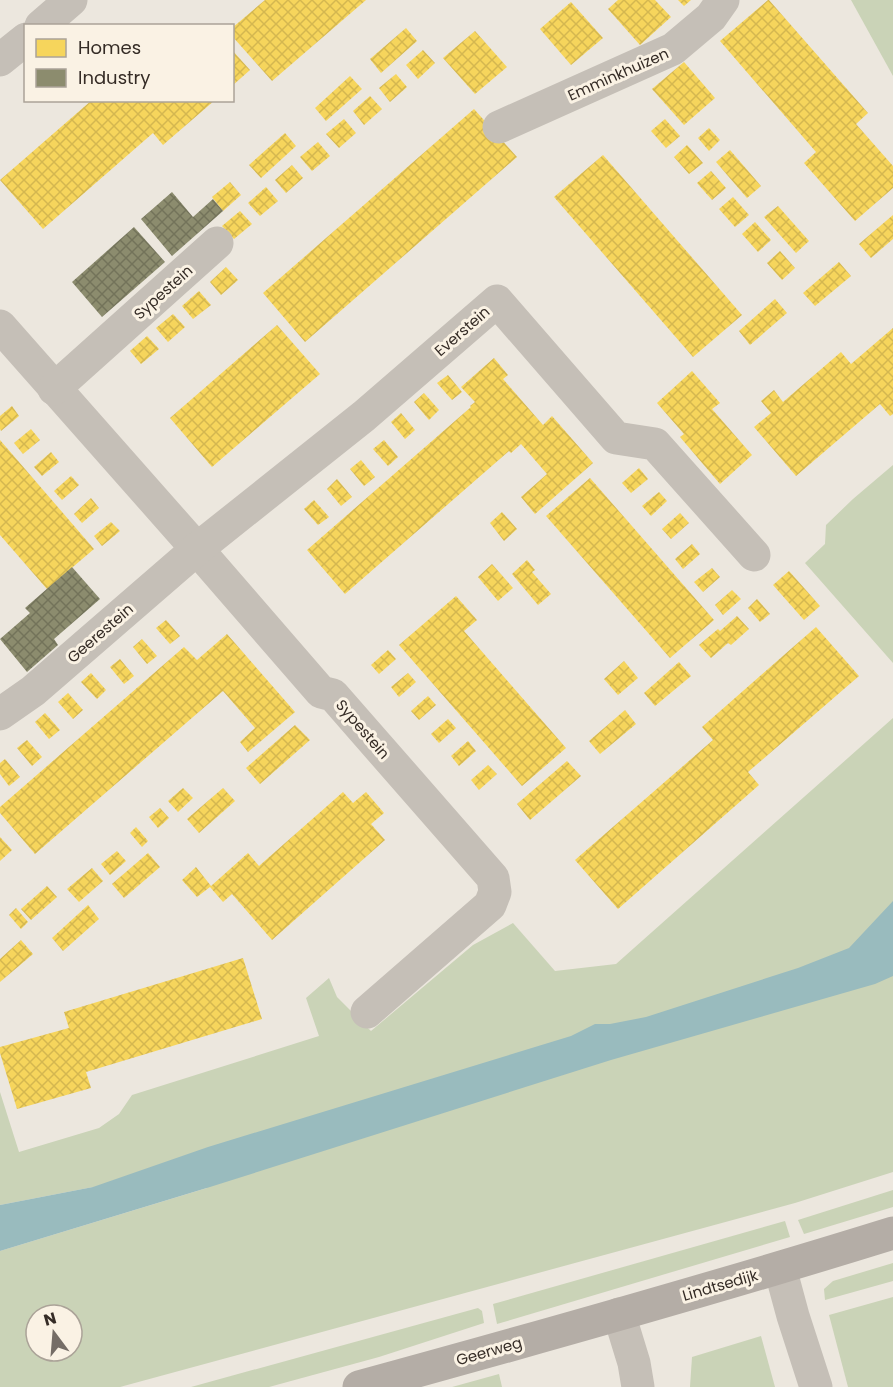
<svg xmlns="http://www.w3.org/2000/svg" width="893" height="1387" font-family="Poppins,sans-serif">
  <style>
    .grass { fill: #cad3b7; fill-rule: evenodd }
    .water { fill: #99bbbe }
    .homes { fill: url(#homes-cross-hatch) }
    .industry { fill: url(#industry-cross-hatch) }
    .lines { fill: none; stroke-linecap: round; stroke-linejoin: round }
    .minor { stroke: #c5bfb7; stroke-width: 33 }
    .major { stroke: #b4ada6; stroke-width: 33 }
    .labels { text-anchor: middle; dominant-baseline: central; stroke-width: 6; stroke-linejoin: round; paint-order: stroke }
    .street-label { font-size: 15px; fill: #352c26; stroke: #faf2e4 }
  </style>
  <defs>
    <pattern id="homes-cross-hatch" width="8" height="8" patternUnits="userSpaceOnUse" patternTransform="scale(1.5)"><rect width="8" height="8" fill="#f6d55c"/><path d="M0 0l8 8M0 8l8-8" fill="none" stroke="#d4b750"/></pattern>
    <pattern id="industry-cross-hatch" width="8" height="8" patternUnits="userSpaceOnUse" patternTransform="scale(1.5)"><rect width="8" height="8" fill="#8c8c6e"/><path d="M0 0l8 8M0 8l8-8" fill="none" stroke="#73735a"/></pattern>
  </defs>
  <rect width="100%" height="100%" fill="#ece7de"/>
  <g class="grass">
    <polygon points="851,0 893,0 893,76"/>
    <polygon points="893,465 893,663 805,563 825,544 826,525 853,499"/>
    <path d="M893 718V1172L795 1203 120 1387H0V1251L207 1188 93 1187 0 1205V1092L19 1152 99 1128 119 1114 132 1095 319 1036 306 998 329 978 337 997 371 1031 473 945 513 923 555 971 616 964ZM36 1315H72V1351H36Z"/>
    <polygon points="893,1190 893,1207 804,1234 798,1220"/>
    <polygon points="785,1221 790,1237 497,1324 493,1304"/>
    <polygon points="893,1263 893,1281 825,1300 824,1289 833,1281"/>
    <polygon points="893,1297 893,1387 848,1387 829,1315"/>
    <polygon points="478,1308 482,1311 484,1323 379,1357 269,1387 191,1387"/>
    <polygon points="761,1336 775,1387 690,1387 692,1357"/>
    <polygon points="499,1374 502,1387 452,1387"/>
  </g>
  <polygon class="water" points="893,901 893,976 875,984 611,1060 210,1187 0,1251 0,1205 93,1187 208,1147 571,1036 595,1024 610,1024 646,1017 798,968 849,948"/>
  <g class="homes">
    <polygon points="265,0 366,0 272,81 232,36 232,28"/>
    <polygon points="618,0 655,0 671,17 640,45 608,9"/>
    <polygon points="678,0 691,0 684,6"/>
    <polygon points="768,0 769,0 868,113 856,124 893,166 893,188 855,221 804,163 816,152 720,41"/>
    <polygon points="571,2 603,38 571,65 540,29"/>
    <polygon points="406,28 417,41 381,73 370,59"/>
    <polygon points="475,31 507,67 475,94 443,58"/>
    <polygon points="232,50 250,70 232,86"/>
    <polygon points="423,50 435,63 418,79 406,65"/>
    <polygon points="684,62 715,98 684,125 652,89"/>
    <polygon points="396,74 407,87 390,102 379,88"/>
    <polygon points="350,76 362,89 326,121 315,108"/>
    <polygon points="370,96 382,109 364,125 353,111"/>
    <polygon points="92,100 215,100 163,145 153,133 43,229 0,180"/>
    <polygon points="474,109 517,157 305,342 263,293"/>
    <polygon points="344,119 356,133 339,148 326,134"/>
    <polygon points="665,119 680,136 666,148 651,131"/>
    <polygon points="709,128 720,140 709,151 698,138"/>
    <polygon points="285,133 296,146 261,178 249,165"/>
    <polygon points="318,142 330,156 312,171 300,157"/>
    <polygon points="687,145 703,163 689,174 674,157"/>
    <polygon points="730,150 761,186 747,198 716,162"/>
    <polygon points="603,155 742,315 693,357 554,197"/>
    <polygon points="292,165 303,178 286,193 275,180"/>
    <polygon points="711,171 726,188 712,200 697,183"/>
    <polygon points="230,182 241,195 223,211 212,197"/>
    <polygon points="266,187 278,201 260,216 248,203"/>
    <polygon points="733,197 749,215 735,227 719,209"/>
    <polygon points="778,206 809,241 796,253 764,217"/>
    <polygon points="240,211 252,224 234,239 222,226"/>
    <polygon points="893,215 893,239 871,258 859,244"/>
    <polygon points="755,222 771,240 758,252 742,234"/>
    <polygon points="780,251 795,268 782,280 767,263"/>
    <polygon points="839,262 851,276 815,306 803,293"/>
    <polygon points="226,267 238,280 221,295 210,282"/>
    <polygon points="199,291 211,305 193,319 182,306"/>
    <polygon points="775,299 787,313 750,345 739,331"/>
    <polygon points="173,314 185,327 168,342 156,328"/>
    <polygon points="277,325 320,374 212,467 170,418"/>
    <polygon points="893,328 893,414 890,416 880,404 796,476 754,427 771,413 761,401 774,390 783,402 841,352 851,364"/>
    <polygon points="147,336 159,349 141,364 130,351"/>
    <polygon points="494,358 508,375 503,379 543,425 552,416 593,463 535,514 521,497 547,474 521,444 511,453 509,451 345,594 307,550 471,407 470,406 475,402 461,387"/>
    <polygon points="692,371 720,403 712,409 752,455 720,484 680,437 684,434 657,403"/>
    <polygon points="448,375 462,392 452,400 437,383"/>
    <polygon points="424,393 439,410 429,420 414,402"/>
    <polygon points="12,406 19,416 1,431 0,429 0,416"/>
    <polygon points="401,413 415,430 405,439 391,422"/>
    <polygon points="31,429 40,440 23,454 14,443"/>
    <polygon points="0,440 94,549 47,589 0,535"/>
    <polygon points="384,440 398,457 388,466 373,449"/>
    <polygon points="51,452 59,462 42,476 34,467"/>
    <polygon points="361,460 375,477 364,486 350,469"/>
    <polygon points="639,468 648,479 631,493 622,483"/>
    <polygon points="71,476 79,485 62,500 54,491"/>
    <polygon points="590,478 714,620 670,658 546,516"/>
    <polygon points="337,479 352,497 341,506 327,489"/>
    <polygon points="659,492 667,501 651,516 642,506"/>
    <polygon points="91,498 99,508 82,523 74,514"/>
    <polygon points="314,500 329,517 318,525 304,509"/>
    <polygon points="502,512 517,529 504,541 490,523"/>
    <polygon points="680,513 689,523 671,539 662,529"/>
    <polygon points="111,522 120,531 102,546 94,536"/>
    <polygon points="692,544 700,554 683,569 675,559"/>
    <polygon points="527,560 535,570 532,572 551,594 538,605 512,574"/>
    <polygon points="492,564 513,588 498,601 478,577"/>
    <polygon points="712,568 720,577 703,592 694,582"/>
    <polygon points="789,571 820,606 804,620 773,585"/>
    <polygon points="732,590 741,599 723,615 715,605"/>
    <polygon points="456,596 477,620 464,631 566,748 522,786 399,645"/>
    <polygon points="757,599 770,614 760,622 748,608"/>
    <polygon points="737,616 749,629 731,645 728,643 711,658 699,645 718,629 720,631"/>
    <polygon points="166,620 180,636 170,644 156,628"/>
    <polygon points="816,627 859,676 748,772 759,785 618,909 575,860 713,740 702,727"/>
    <polygon points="227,634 295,712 248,752 240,742 255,728 223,691 35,854 0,813 0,807 184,647 197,660"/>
    <polygon points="142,639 157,656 147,664 133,647"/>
    <polygon points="388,650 396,659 379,674 371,665"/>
    <polygon points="120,659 134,676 124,684 110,667"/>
    <polygon points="624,661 638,678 618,695 604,679"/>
    <polygon points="679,662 691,676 655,706 644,693"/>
    <polygon points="91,673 106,690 97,699 81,682"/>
    <polygon points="408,673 416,682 399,697 391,687"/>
    <polygon points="68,693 83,710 73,719 58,702"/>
    <polygon points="428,696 436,705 419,720 411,711"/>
    <polygon points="625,710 636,724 600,754 589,741"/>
    <polygon points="45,713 60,730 49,739 35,722"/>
    <polygon points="448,719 456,728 439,743 431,734"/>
    <polygon points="295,725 310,740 260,784 246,768"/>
    <polygon points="27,740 42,757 32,766 17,748"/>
    <polygon points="468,741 476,751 459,766 451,756"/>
    <polygon points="5,759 20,777 9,786 0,774 0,763"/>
    <polygon points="567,761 581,776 530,820 517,804"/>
    <polygon points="488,765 497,774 479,790 471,780"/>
    <polygon points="183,788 193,798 178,812 168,801"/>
    <polygon points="223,788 235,801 199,833 187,819"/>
    <polygon points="343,792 353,803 366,792 384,813 371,824 385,840 272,940 232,894 223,902 210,887 197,897 182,880 196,867 211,886 248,853 259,866"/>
    <polygon points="160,808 169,818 158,828 149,817"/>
    <polygon points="136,827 148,841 142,847 130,833"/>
    <polygon points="0,837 12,850 0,861"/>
    <polygon points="117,851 126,861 110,875 101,864"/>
    <polygon points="148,853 160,867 124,898 112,884"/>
    <polygon points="92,868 103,881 79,902 67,889"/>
    <polygon points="47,886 57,897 31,920 21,909"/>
    <polygon points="88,905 99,919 63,951 52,938"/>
    <polygon points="16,908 28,922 21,929 9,915"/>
    <polygon points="21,940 33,954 0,982 0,959"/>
    <polygon points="243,958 262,1019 86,1072 91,1088 17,1109 0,1053 0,1047 69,1028 64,1012"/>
  </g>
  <g class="industry">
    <polygon points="172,192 193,217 213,199 223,211 172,256 141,219"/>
    <polygon points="134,227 165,262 102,317 72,282"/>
    <polygon points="72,567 100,599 54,639 58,645 27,672 0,639 30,613 25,608"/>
  </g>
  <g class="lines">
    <g class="minor">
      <polyline points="41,26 71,0"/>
      <polyline points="0,60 26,39"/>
      <polyline points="499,127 673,49 711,17 723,0"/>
      <polyline points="0,326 197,549 321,692 333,695 493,878 495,892 490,905 367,1012"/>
      <polyline points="54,389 217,243"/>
      <polyline points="0,714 33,691 197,549 364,416 497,301 616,438 655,444 754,555"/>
      <polyline points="780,1268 793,1316 816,1387"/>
      <polyline points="619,1314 634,1363 638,1387"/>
    </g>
    <path class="major" d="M359 1387C538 1338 716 1288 893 1233"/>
  </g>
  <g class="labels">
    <g class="street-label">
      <text transform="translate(618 74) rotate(-24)">Emminkhuizen</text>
      <text transform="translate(163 292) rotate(-42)">Sypestein</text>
      <text transform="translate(462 331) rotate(-41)">Everstein</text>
      <text transform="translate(100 633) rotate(-41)">Geerestein</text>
      <text transform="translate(363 729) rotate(49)">Sypestein</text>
      <text transform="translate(720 1285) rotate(-16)">Lindtsedijk</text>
      <text transform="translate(489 1351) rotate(-16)">Geerweg</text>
    </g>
  </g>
  <rect x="24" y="24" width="210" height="78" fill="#faf2e4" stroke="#aba398" stroke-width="1.5"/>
  <rect x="36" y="39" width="30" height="18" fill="#f6d55c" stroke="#aba398" stroke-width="1.5"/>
  <text x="78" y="54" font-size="18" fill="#352c26">Homes</text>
  <rect x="36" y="69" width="30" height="18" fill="#8c8c6e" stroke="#aba398" stroke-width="1.5"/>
  <text x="78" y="84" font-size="18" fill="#352c26">Industry</text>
  <g transform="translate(54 1333) rotate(344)"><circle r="28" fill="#faf2e4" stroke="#aba398" stroke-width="1.5"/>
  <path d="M0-4.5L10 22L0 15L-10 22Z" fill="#756d66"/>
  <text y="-9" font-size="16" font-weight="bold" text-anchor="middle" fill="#352c26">N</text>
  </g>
</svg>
